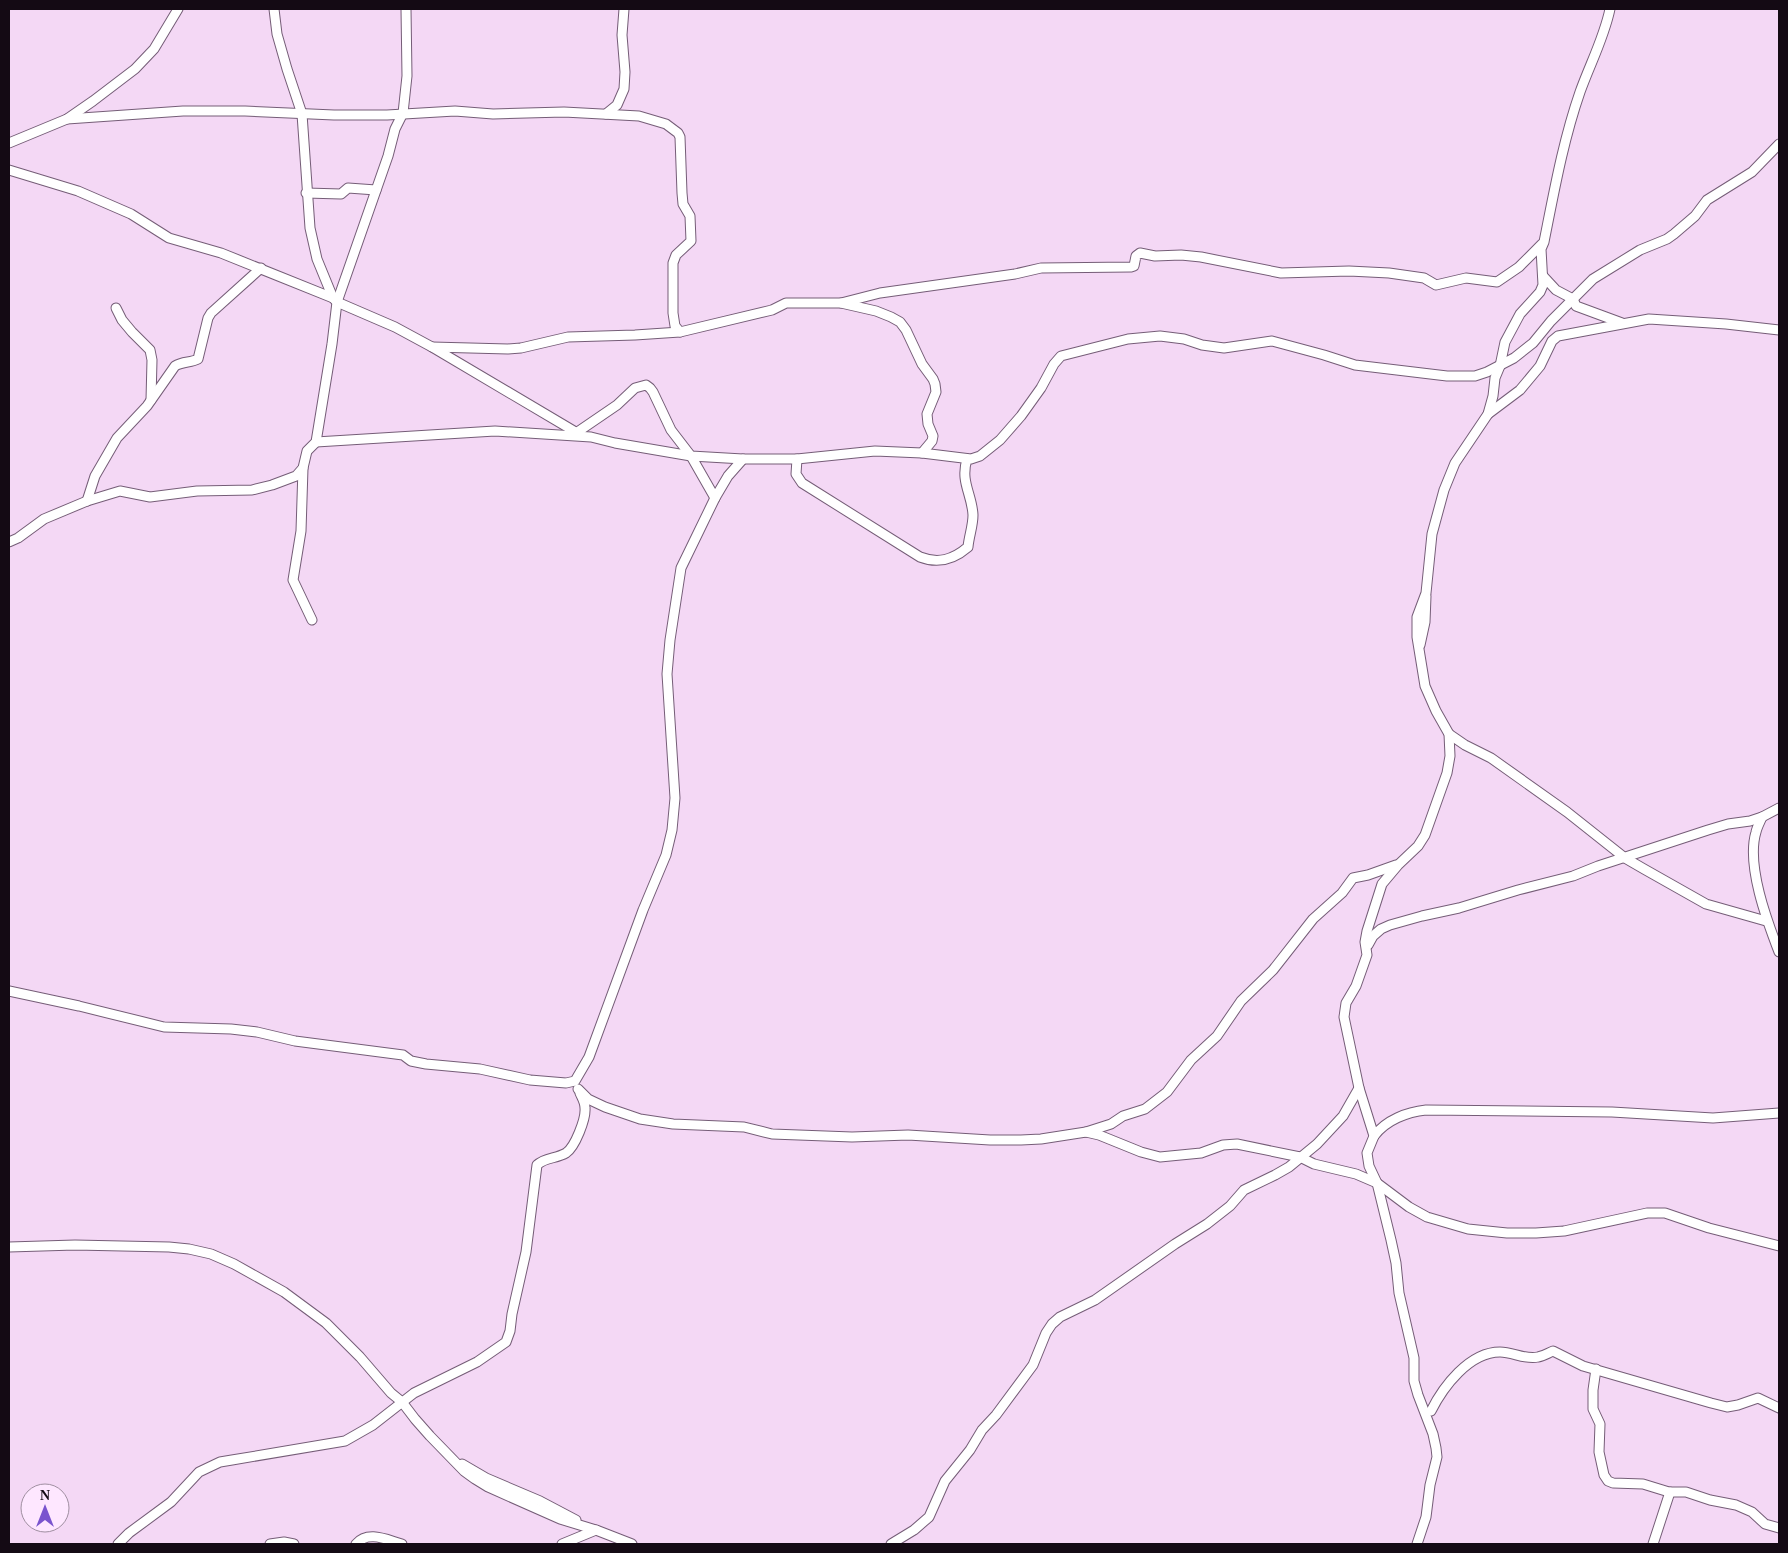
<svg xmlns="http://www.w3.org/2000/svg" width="1788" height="1553" font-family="Georgia,serif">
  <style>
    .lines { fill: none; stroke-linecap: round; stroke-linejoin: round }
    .minor-casing { stroke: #755d77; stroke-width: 11 }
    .minor { stroke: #fff; stroke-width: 9 }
  </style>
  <rect width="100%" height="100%" fill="#f4d8f5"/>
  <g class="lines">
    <defs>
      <g id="minor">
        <polyline points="274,9 277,34 287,69 302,114 310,228 317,259 333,298"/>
        <polyline points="606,114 617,105 624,89 625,72 622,35 624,9"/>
        <polyline points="67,119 183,111 245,111 334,115 387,115 455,111 493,114 564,112 639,116 666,124 678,133 680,137 682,193 683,204 690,216 691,241 676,255 673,263 673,313 675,326 680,332"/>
        <polyline points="9,143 67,119 93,101 135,69 154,49 178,9"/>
        <polyline points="9,170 78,191 131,214 169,238 221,253 333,298 337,302 395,327 432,347 579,434"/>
        <polyline points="306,193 341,194 348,188 376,190"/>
        <polyline points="1543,276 1556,290 1573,299 1576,306 1622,323"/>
        <polyline points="841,303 880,293 1015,274 1041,268 1131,267 1134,266 1136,256 1140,253 1155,256 1181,255 1201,257 1281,273 1349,271 1389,273 1424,278 1436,285 1466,278 1497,282 1519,267 1542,244"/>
        <polyline points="116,308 122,320 132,332 150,350 152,360 151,400"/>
        <polyline points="432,347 508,349 521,348 568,337 635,335 680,332 772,310 786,303 841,303 876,311 891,317 900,322 906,330 922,364 933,379 935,384 936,392 927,414 928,424 933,436 932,441 922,453"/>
        <polyline points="1488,414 1520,390 1540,366 1552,341 1558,336 1649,319 1726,324 1779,330"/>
        <polyline points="576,433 617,405 635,388 646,385 650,388 653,392 671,430 691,456 715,498"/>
        <polyline points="316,442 495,431 591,437 615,443 691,456 743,459 797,459 875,451 922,453 971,459 980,456 1000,440 1021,416 1041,388 1054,364 1061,356 1128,339 1160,336 1184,339 1202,345 1224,348 1272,341 1324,355 1355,365 1447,376 1475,376 1487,372 1514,358 1533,343 1551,321 1593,279 1640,250 1667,239 1674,234 1695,216 1707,200 1752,172 1779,144"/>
        <path d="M797 459 796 474 802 483 920 557C938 564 953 560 968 547 969 536 973 526 973 515 972 494 960 482 967 459"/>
        <polyline points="303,468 301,531 293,580 312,620"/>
        <path d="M87 501 95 476 117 438 147 406 175 366C183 361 191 363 198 359L208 318 211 313 261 268"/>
        <polyline points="9,542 18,538 44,519 87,501 120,491 150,497 197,491 252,490 272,485 296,476 303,468 307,451 316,442 332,344 337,302 388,156 395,129 403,113 407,76 406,9"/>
        <polyline points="1420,645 1425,622 1426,596"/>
        <polyline points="1449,734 1465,745 1491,758 1567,812 1625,858 1644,869 1706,904 1766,921"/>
        <path d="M1762 817C1760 822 1757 827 1756 832 1746 865 1767 921 1779 952"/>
        <polyline points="1368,945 1373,936 1381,929 1390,925 1422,916 1459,908 1518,890 1573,876 1598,866 1708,830 1728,824 1750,821 1762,817 1779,808"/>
        <polyline points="9,991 79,1006 164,1027 231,1029 257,1032 295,1041 403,1055 411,1061 426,1064 480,1069 530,1080 566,1083 575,1081 589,1057 643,910 666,855 672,830 675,798 667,674 670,640 681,568 715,498 728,476 743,459"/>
        <polyline points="578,1089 588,1099 605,1107 640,1119 673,1124 744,1127 772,1134 852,1137 908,1135 990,1140 1021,1140 1041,1139 1086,1132 1099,1135 1141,1152 1160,1157 1201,1153 1223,1145 1237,1144 1300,1157 1314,1164 1356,1174 1377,1183 1409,1207 1427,1217 1468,1229 1507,1233 1536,1233 1564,1231 1647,1213 1665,1213 1709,1228 1779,1246"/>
        <polyline points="1086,1132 1111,1124 1123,1116 1145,1109 1167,1092 1191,1060 1217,1036 1241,1001 1273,970 1313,919 1342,893 1353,878 1368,875 1396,865"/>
        <path d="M1374 1136C1386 1120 1407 1112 1426 1110L1612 1112 1713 1118 1779 1113"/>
        <polyline points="9,1247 75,1245 169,1247 189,1249 211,1254 234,1264 284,1292 326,1323 360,1357 391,1393 402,1402 415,1419 430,1436 464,1471 475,1479 488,1487 560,1519 596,1530 632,1544"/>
        <polyline points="1596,1369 1593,1390 1593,1409 1600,1424 1599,1452 1604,1475 1608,1481 1613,1483 1643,1484 1669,1492 1686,1492 1710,1500 1736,1505 1752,1512 1765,1524 1779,1528"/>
        <path d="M1431 1411C1443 1387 1469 1352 1500 1352 1513 1352 1525 1360 1538 1357 1544 1356 1548 1353 1553 1351L1583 1366 1711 1403 1727 1407 1738 1405 1758 1398 1779 1408"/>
        <polyline points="462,1464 486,1478 540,1501 576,1520"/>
        <path d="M118 1544 129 1533 171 1502 199 1472 220 1462 232 1460 345 1441 373 1425 414 1393 477 1362 506 1342 510 1331 512 1314 526 1252 537 1165C545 1157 556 1159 566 1153 575 1147 586 1119 585 1108 585 1102 582 1098 580 1093"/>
        <polyline points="270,1544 284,1542 294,1544"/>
        <path d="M356 1544C368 1530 387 1540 402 1544"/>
        <polyline points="562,1544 596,1530"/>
        <polyline points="891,1544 914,1530 929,1517 945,1481 970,1450 982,1430 996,1415 1033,1365 1046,1333 1052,1324 1060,1317 1095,1300 1175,1244 1207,1224 1230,1206 1244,1190 1275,1175 1289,1167 1317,1144 1343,1116 1359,1088"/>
        <path d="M1417 1544 1426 1517 1430 1485 1437 1457 1436 1448 1433 1434 1418 1395 1414 1381V1358L1399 1293 1396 1263 1391 1240 1377 1183 1369 1166 1367 1153 1374 1136 1359 1088 1344 1017 1346 1003 1356 986 1367 955 1365 942 1367 931 1382 884 1398 865 1418 846 1425 835 1447 773 1450 756 1449 734 1436 711 1425 686 1417 637V617L1426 593 1432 534 1444 490 1455 463 1488 414 1493 396 1495 378 1500 366 1505 342 1520 314 1540 292 1543 285 1541 249 1544 242C1554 192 1563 141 1580 92 1590 64 1604 38 1610 9"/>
        <polyline points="1653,1544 1670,1492"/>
      </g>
    </defs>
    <use href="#minor" class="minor-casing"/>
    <use href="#minor" class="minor"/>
  </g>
  <rect width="1788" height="1553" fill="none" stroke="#140a14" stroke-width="20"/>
  <g transform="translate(45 1508)"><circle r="24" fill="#fee7ff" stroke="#a08fa1"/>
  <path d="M0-4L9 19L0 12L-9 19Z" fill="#7a54ce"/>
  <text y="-8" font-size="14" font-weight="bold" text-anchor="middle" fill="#140a14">N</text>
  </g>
</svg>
